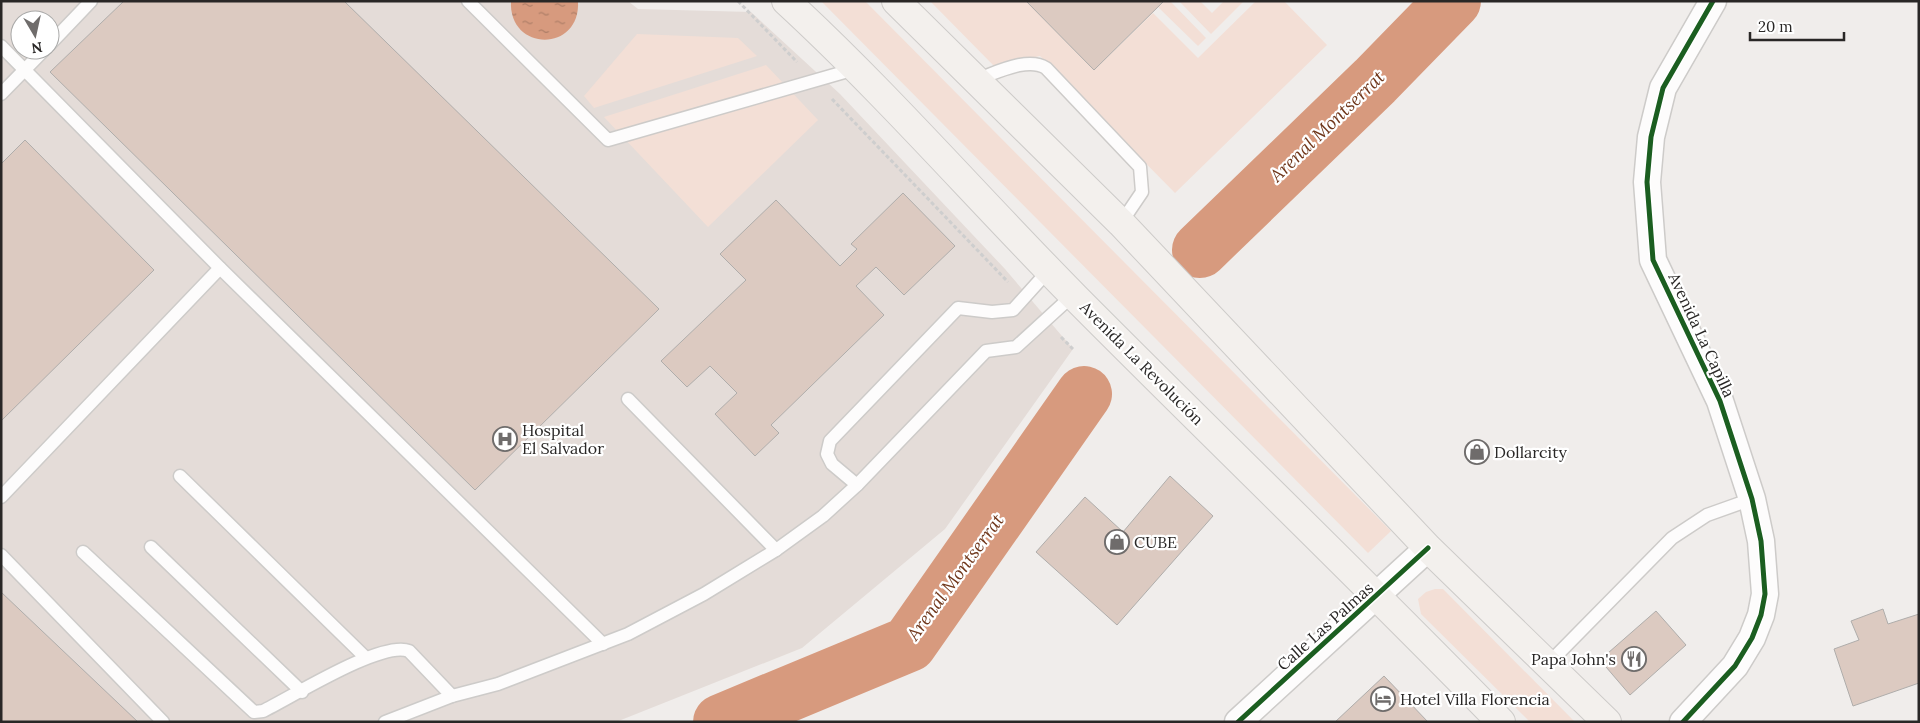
<svg xmlns="http://www.w3.org/2000/svg" width="1920" height="723" font-family="Lora,serif">
  <style>
    .built { fill: #e4dcd8; fill-rule: evenodd }
    .green { fill: #f3dfd6 }
    .water { fill: url(#water-ripples) }
    .lines { fill: none; stroke-linecap: round; stroke-linejoin: round }
    .river { stroke: #d79a7e; stroke-width: 56 }
    .building { fill: #dccac1; stroke: #afadab }
    .lane-casing { stroke: #cdcbc9; stroke-width: 15 }
    .street-casing { stroke: #cdcbc9; stroke-width: 29 }
    .secondary-casing { stroke: #cdcbc9; stroke-width: 30 }
    .path { stroke: #cecece; stroke-width: 3; stroke-dasharray: 4 2.5; stroke-linecap: butt }
    .lane { stroke: #fdfcfc; stroke-width: 12 }
    .street { stroke: #fdfcfc; stroke-width: 26 }
    .secondary { stroke: #f3f0ed; stroke-width: 28 }
    .cycleway-casing { stroke: #fff; stroke-width: 8 }
    .cycleway { stroke: #1b5e20; stroke-width: 5 }
    .labels { text-anchor: middle; dominant-baseline: central; stroke-width: 4.5; stroke-linejoin: round; paint-order: stroke }
    .street-label { font-size: 16px; fill: #292726; stroke: #fff }
    .poi-label { font-size: 16px; fill: #292726; stroke: #fff; text-anchor: start }
    .water-label { font-size: 18px; font-style: italic; fill: #70371b; stroke: #fff }
  </style>
  <defs>
    <pattern id="water-ripples" width="26" height="14" patternUnits="userSpaceOnUse" patternTransform="scale(1.25)"><rect width="26" height="14" fill="#d79a7e"/><path d="M2 4q2-2 4 0t4 0M15 11q2-2 4 0t4 0" fill="none" stroke="#ae7e67"/></pattern>
  </defs>
  <rect width="100%" height="100%" fill="#f0edeb"/>
  <path class="built" d="M1 1H628L638 9 751 12 840 94 1005 269 1073 349 945 529 802 648 616 722H1ZM20 20H50V50H20Z"/>
  <g class="green">
    <polygon points="821,1 865,1 1391,531 1368,553"/>
    <polygon points="930,1 1026,1 1094,70 1153,13 1198,58 1256,1 1284,1 1327,45 1175,193 1040,56 994,66"/>
    <polygon points="1164,1 1170,1 1206,38 1198,46 1158,7"/>
    <polygon points="1179,1 1200,1 1212,13 1224,1 1244,1 1211,34"/>
    <polygon points="637,34 738,38 757,56 594,108 584,96"/>
    <polygon points="766,65 818,120 708,227 604,117"/>
    <polygon points="1435,589 1443,589 1575,722 1530,722 1421,614 1418,599 1426,592"/>
  </g>
  <path class="water" d="M511 1H578C581 53 508 52 511 1Z"/>
  <g class="lines">
    <g class="river">
      <polyline points="1200,250 1375,81 1453,1"/>
      <polyline points="721,722 909,644 1084,394"/>
    </g>
  </g>
  <g class="building">
    <polygon points="124,1 344,1 659,309 475,490 50,72"/>
    <polygon points="1026,1 1164,1 1094,70"/>
    <polygon points="25,140 154,270 1,421 1,164"/>
    <polygon points="903,193 955,246 904,295 876,267 856,286 884,315 771,425 779,433 755,456 715,414 737,393 710,366 687,387 661,361 746,280 720,254 776,200 840,266 857,249 851,244"/>
    <polygon points="1170,476 1213,516 1117,625 1036,552 1085,497 1123,532"/>
    <polygon points="1,592 138,722 1,722"/>
    <polygon points="1883,609 1888,624 1919,614 1919,683 1853,706 1834,649 1859,640 1851,621"/>
    <polygon points="1656,611 1686,645 1630,695 1600,660"/>
    <polygon points="1384,676 1428,722 1335,722"/>
  </g>
  <g class="lines">
    <defs>
      <g id="lane">
        <polyline points="468,1 608,140 855,69"/>
        <polyline points="50,44 91,1"/>
        <polyline points="1,46 220,268 603,644"/>
        <path d="M975 80C994 74 1027 56 1046 68L1140 167 1142 192 1121 223"/>
        <polyline points="1,94 44,50"/>
        <polyline points="628,399 776,550"/>
        <polyline points="180,476 365,657"/>
        <polyline points="857,485 832,464 827,454 830,441 958,308 992,312 1013,310 1049,270"/>
        <polyline points="1,497 220,268"/>
        <polyline points="151,547 302,692"/>
        <path d="M83 552 254 712 263 711C292 697 382 640 409 651L452 696"/>
        <polyline points="1,555 163,722"/>
        <polyline points="1548,664 1672,538 1707,515 1752,499"/>
        <polyline points="385,722 452,696 498,684 628,634 704,594 776,550 823,516 857,485 986,351 1016,347 1073,295"/>
      </g>
      <g id="street">
        <polyline points="1238,722 1428,548"/>
        <polyline points="1683,722 1735,666 1752,638 1761,615 1765,594 1761,541 1752,499 1720,401 1653,260 1647,182 1651,137 1663,88 1713,1"/>
      </g>
      <g id="secondary">
        <path d="M786 1C888 95 978 199 1075 297 1216 439 1361 578 1501 722"/>
        <polyline points="896,1 1121,223 1428,548 1607,722"/>
      </g>
    </defs>
    <use href="#lane" class="lane-casing"/>
    <use href="#street" class="street-casing"/>
    <use href="#secondary" class="secondary-casing"/>
    <g class="path">
      <polyline points="738,1 797,62"/>
      <polyline points="832,99 1008,282"/>
      <polyline points="1061,337 1073,349"/>
    </g>
    <use href="#lane" class="lane"/>
    <use href="#street" class="street"/>
    <use href="#secondary" class="secondary"/>
    <defs>
      <g id="cycleway">
        <polyline points="1238,722 1428,548"/>
        <polyline points="1683,722 1735,666 1752,638 1761,615 1765,594 1761,541 1752,499 1720,401 1653,260 1647,182 1651,137 1663,88 1713,1"/>
      </g>
    </defs>
    <use href="#cycleway" class="cycleway-casing"/>
    <use href="#cycleway" class="cycleway"/>
  </g>
  <defs>
    <symbol id="hospital-ring" viewBox="-11 -11 22 22"><circle r="9.5" fill="#fff" stroke="#6f6c6b" stroke-width="1.5"/><path d="M-5-5h3v3.5h4V-5h3V5h-3V1.5h-4V5h-3Z" fill="#6f6c6b"/></symbol>
    <symbol id="shop-ring" viewBox="-11 -11 22 22"><circle r="9.5" fill="#fff" stroke="#6f6c6b" stroke-width="1.5"/><path d="M-5-2.5h2.3a2.7 3.5 0 0 1 5.4 0H5L5.5 6h-11ZM-1.5-2.5h3a1.5 2.3 0 0 0-3 0Z" fill="#6f6c6b"/></symbol>
    <symbol id="restaurant-ring" viewBox="-11 -11 22 22"><circle r="9.5" fill="#fff" stroke="#6f6c6b" stroke-width="1.5"/><path d="M-5-6h1v4h1v-4h1v4h1v-4h1v5L-1.5 .5V6h-2V.5L-5-1ZM5-6V6H3V1.5H1.5Q1.5-4 5-6Z" fill="#6f6c6b"/></symbol>
    <symbol id="hotel-ring" viewBox="-11 -11 22 22"><circle r="9.5" fill="#fff" stroke="#6f6c6b" stroke-width="1.5"/><path d="M-6-4.5h1.5V1H6V5H4.5V3h-9V5H-6ZM-4 0a1.8 1.8 0 1 1 3.6 0ZM.5 0V-2.5h3Q6-2.5 6 0Z" fill="#6f6c6b"/></symbol>
  </defs>
  <g fill-rule="evenodd">
    <use href="#hospital-ring" x="491" y="425" width="28" height="28"/>
    <use href="#shop-ring" x="1463" y="438" width="28" height="28"/>
    <use href="#shop-ring" x="1103" y="528" width="28" height="28"/>
    <use href="#restaurant-ring" x="1620" y="645" width="28" height="28"/>
    <use href="#hotel-ring" x="1369" y="685" width="28" height="28"/>
  </g>
  <g class="labels">
    <g class="street-label">
      <text transform="translate(1702 335) rotate(65)">Avenida La Capilla</text>
      <text transform="translate(1142 363) rotate(45)">Avenida La Revolución</text>
      <text transform="translate(1325 626) rotate(-42)">Calle Las Palmas</text>
    </g>
    <g class="poi-label">
      <text x="522" y="430">Hospital<tspan x="522" dy="18">El Salvador</tspan></text>
      <text x="1494" y="452">Dollarcity</text>
      <text x="1134" y="542">CUBE</text>
      <text x="1616" y="659" text-anchor="end">Papa John's</text>
      <text x="1400" y="699">Hotel Villa Florencia</text>
    </g>
    <g class="water-label">
      <text transform="translate(1327 126) rotate(-44)">Arenal Montserrat</text>
      <text transform="translate(955 577) rotate(-54)">Arenal Montserrat</text>
    </g>
  </g>
  <rect width="1920" height="723" fill="none" stroke="#292726" stroke-width="5"/>
  <g transform="translate(35 35) rotate(171)"><circle r="24" fill="#ffffff" stroke="#a9a9a8"/>
  <path d="M0-4L9 19L0 12L-9 19Z" fill="#6f6c6b"/>
  <text y="-8" font-size="14" font-weight="bold" text-anchor="middle" fill="#292726">N</text>
  </g>
  <path d="M1750 32v8h94v-8" fill="none" stroke="#292726" stroke-width="2.5"/>
  <text x="1758" y="32" font-size="15" fill="#292726" stroke="#ffffff" stroke-width="4" paint-order="stroke">20 m</text>
</svg>
